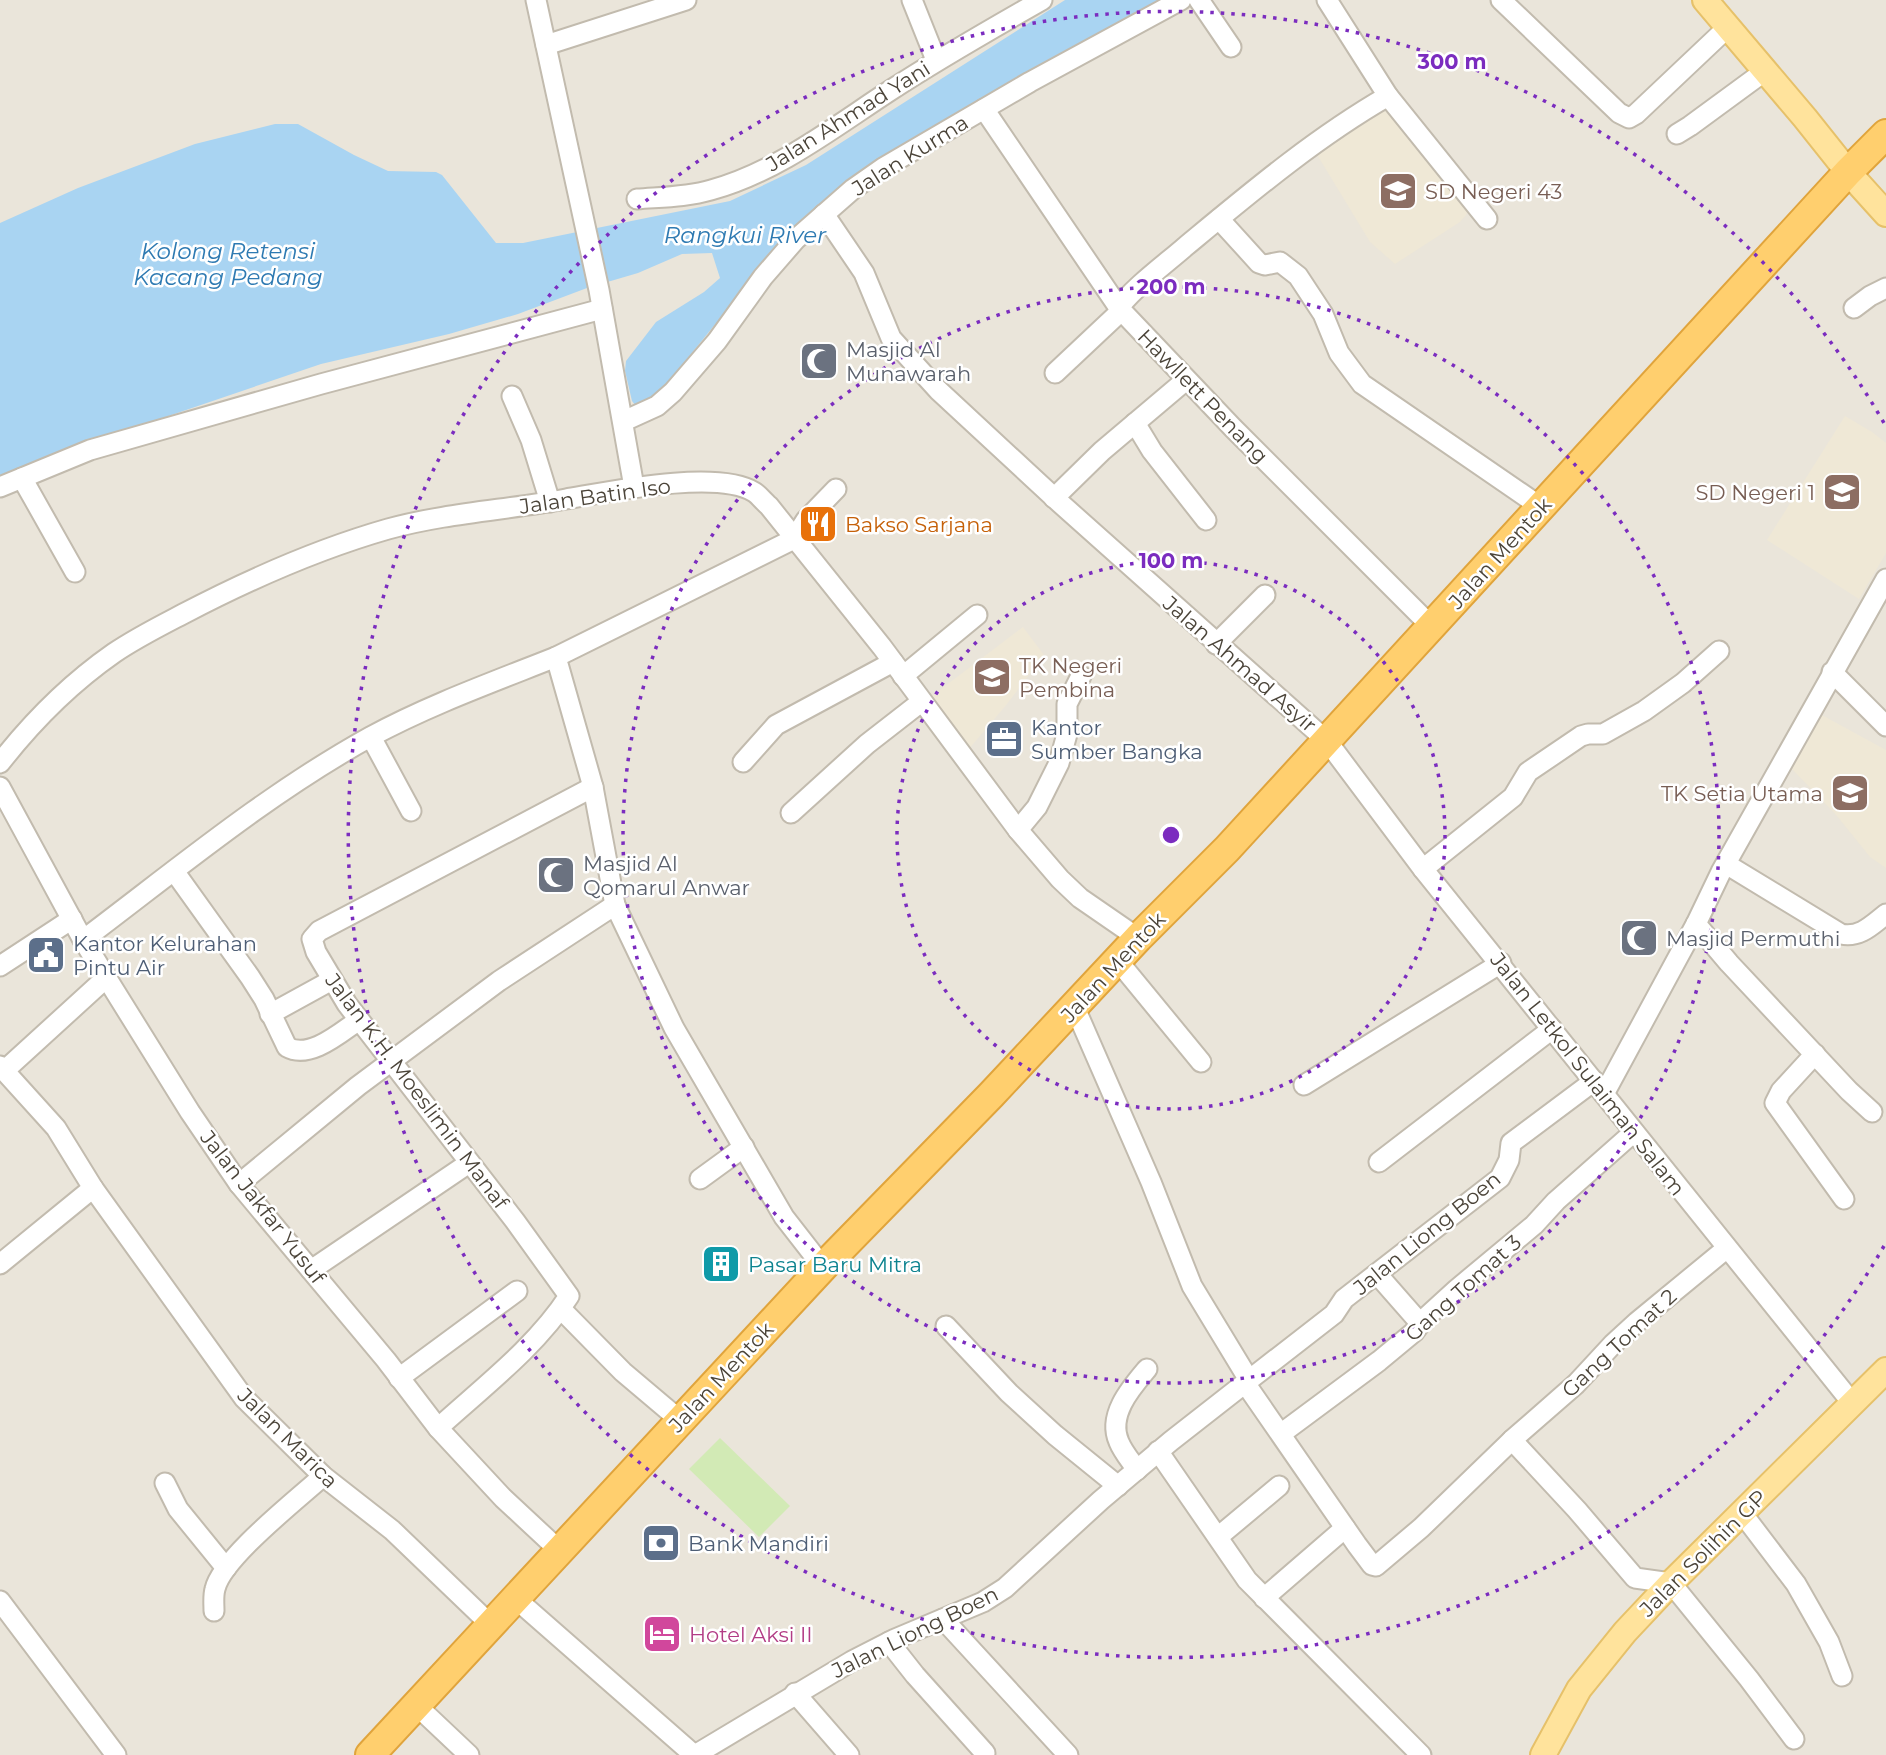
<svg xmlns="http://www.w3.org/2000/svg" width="1886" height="1755" font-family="Montserrat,sans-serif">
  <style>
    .residential { fill: #eae5da }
    .education { fill: #efe8d6 }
    .green { fill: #d2eab5 }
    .water { fill: #a9d4f2 }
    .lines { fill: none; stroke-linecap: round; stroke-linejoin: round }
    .minor-casing { stroke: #c2bbae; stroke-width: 23 }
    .major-casing { stroke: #e6c16a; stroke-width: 28 }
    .highway-casing { stroke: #e0a43c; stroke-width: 32 }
    .minor { stroke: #fff; stroke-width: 19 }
    .major { stroke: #ffe39c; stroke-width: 24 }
    .highway { stroke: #ffcf6e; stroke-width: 28 }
    .ring { fill: none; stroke: #7b2cbf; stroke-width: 3.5; stroke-dasharray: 3.5 7 }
    .labels { text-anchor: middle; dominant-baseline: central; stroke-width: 5; stroke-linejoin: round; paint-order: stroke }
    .street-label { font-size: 21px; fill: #4b4439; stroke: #fff }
    .education-label { font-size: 21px; fill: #785e54; stroke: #fff; text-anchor: start }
    .worship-label { font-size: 21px; fill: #5b616d; stroke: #fff; text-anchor: start }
    .food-label { font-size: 21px; fill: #c56008; stroke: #fff; text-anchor: start }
    .service-label { font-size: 21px; fill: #4e5e75; stroke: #fff; text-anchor: start }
    .culture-label { font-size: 21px; fill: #0d838f; stroke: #fff; text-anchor: start }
    .hotel-label { font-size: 21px; fill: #b23c85; stroke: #fff; text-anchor: start }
    .water-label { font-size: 23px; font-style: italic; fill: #2e7ab2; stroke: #fff }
    .centre { fill: #7b2cbf; stroke: #fff; stroke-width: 3.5 }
    .ring-label { font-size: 21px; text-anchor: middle; font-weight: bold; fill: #7b2cbf; stroke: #fff; stroke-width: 5; stroke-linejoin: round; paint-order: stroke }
  </style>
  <rect width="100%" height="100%" fill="#f6f3ec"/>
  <rect class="residential" x="0" y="0" width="1886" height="1755"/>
  <g class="education">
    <polygon points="1392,105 1471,209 1460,222 1395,264 1370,242 1316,153"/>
    <polygon points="1845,416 1872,432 1886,443 1886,553 1859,599 1767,540"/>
    <polygon points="1023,627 1044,655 1007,704 968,750 928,699"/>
    <polygon points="1820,714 1886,750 1886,868 1870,857 1837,816 1792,769"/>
  </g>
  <polygon class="green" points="720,1438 790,1506 759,1537 689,1469"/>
  <polygon class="water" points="1065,0 1167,0 802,226 730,306 661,391 639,406 635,405 632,401 625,371 626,361 656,322 704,292 720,278 712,253 682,254 638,273 587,288 518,314 449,334 321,364 89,443 0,482 0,223 78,188 195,144 275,124 298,124 354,155 388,171 436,172 442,175 496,243 523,243 730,201 806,165"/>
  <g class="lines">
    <defs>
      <g id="minor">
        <polyline points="536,0 599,290 634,487"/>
        <polyline points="912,0 936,60"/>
        <polyline points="1199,0 1231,47"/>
        <path d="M1327 0 1388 96C1315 138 1250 193 1186 246 1168 262 1131 289 1119 308L1233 428 1432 627"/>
        <polyline points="1501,0 1619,113 1629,118 1636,114 1727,28"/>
        <polyline points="546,45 686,0"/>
        <polyline points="1388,96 1487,219"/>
        <polyline points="984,109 1119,308"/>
        <polyline points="1677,134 1690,126 1765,71"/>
        <path d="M637 199C662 197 687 197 711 190 777 172 834 127 891 90 940 58 991 29 1042 0"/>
        <polyline points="824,214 864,273 891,338 938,390 1060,503 1327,741 1423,869 1853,1404"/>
        <polyline points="1219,219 1259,263 1265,265 1280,262 1298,276 1323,314 1339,353 1362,384 1541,507"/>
        <polyline points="1854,308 1870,296 1886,288"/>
        <polyline points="1055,373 1121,311"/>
        <polyline points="512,396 531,440 550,502"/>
        <polyline points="624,421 657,406 673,392 717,341 763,277 796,239 853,189 883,168 1030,82 1181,0"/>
        <polyline points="1135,423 1152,451 1206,520"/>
        <polyline points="22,478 75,572"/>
        <polyline points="0,487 90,450 321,384 602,309"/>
        <polyline points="1054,498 1102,451 1186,380"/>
        <polyline points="1216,644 1265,595"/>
        <polyline points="1832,672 1886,726"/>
        <polyline points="903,676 977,615"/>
        <polyline points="371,737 411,811"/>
        <polyline points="743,762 776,725 893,662"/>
        <path d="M0 763C32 722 71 683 114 653 136 638 160 626 183 614 248 580 318 549 388 529 446 513 507 510 566 499 608 492 717 469 754 492 759 495 764 502 769 506L882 647 1018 830 1060 879 1080 898 1138 938"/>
        <polyline points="0,787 83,940 190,1112 239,1184 386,1360 438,1428 503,1498 560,1551"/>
        <polyline points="791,813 867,744 921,702"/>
        <polyline points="1018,830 1037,807 1059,763 1067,734 1067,704 1081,676"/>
        <path d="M1726 864 1841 934C1860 938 1872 925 1886 914"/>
        <polyline points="1423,869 1513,797 1528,772 1581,736 1588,734 1603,734 1644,711 1683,683 1719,651"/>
        <path d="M174 871 250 977 264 999 287 1047C310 1060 341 1032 359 1020"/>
        <polyline points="1696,924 1729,963 1849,1091 1872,1112"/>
        <path d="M83 940C176 870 267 794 370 737 429 705 493 682 556 657"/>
        <polyline points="1118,961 1201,1062"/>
        <polyline points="0,966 72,919"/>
        <polyline points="270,1014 332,980"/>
        <polyline points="1815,1054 1781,1091 1775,1103 1844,1199"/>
        <polyline points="0,1066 56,1128 93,1188 0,1264"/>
        <polyline points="4,1071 106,978"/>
        <polyline points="1304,1085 1501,963"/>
        <polyline points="1604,1094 1696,924 1721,872 1886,579"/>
        <polyline points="1379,1162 1552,1029"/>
        <polyline points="700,1179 744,1147"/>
        <polyline points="239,1184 358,1086 499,981 615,905"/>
        <polyline points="93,1188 244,1398 323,1476 392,1530 491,1625"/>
        <polyline points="823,1267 784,1217 674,1028 615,905 593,787 556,657 794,539 806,520 836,489"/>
        <polyline points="311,1270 469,1163"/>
        <polyline points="1377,1274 1420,1323"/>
        <polyline points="561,1309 623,1372 681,1421"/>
        <polyline points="946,1326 1009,1393 1055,1435 1118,1486"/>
        <polyline points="399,1378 517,1291"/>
        <polyline points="1249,1380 1334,1314 1344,1299 1500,1178 1509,1160 1511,1143 1594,1081"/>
        <polyline points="1245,1383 1357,1545 1372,1565 1376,1566 1421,1528 1512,1440 1576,1384 1613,1344 1637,1322 1727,1248"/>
        <path d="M438 1428C483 1387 536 1347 569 1296L515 1221 347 1004 316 952 312 939 319 931 593 787"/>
        <polyline points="1282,1433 1379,1361 1414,1332 1423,1320 1457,1289 1534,1225 1556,1201 1634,1132"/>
        <polyline points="1512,1440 1577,1510 1635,1578 1671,1583 1749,1679 1794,1739"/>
        <polyline points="1158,1451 1247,1580 1421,1755"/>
        <path d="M1137 1470C1131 1461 1123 1452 1119 1442 1107 1415 1131 1388 1147 1369"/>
        <polyline points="165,1483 178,1509 226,1568"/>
        <polyline points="1742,1513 1796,1584 1829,1642 1842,1676"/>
        <polyline points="1218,1537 1279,1486"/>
        <polyline points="1264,1598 1345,1528"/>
        <polyline points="516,1599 694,1755"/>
        <polyline points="0,1601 116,1755"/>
        <path d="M214 1611C214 1604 213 1596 215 1589 222 1558 298 1499 323 1476"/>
        <polyline points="943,1619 1068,1755"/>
        <polyline points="889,1642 915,1675 985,1753"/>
        <polyline points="795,1693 849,1755"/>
        <polyline points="416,1705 469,1755"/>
        <polyline points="695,1755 852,1661 895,1639 983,1602 1005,1588 1101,1500 1171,1441 1249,1380 1192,1286 1151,1182 1075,1008"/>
      </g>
      <g id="major">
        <polyline points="1705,0 1805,118 1848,172 1886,214"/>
        <polyline points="1543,1755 1579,1689 1625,1632 1671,1583 1886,1370"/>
      </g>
      <polyline id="highway" points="370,1755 823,1267 991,1095 1138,938 1227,849 1848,172 1886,134"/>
    </defs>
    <use href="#minor" class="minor-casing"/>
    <use href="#major" class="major-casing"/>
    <use href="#highway" class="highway-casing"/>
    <use href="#minor" class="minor"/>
    <use href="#major" class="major"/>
    <use href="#highway" class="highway"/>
  </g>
  <g class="ring">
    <circle cx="1171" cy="835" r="274"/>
    <circle cx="1171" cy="835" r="548"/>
    <path d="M1884 1246A823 823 0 1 1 1884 423"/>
  </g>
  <defs>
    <symbol id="school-square" viewBox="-11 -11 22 22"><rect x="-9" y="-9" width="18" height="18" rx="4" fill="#8d6e63" stroke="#fff"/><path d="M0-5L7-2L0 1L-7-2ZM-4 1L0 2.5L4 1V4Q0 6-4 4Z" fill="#fff"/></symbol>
    <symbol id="mosque-square" viewBox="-11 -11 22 22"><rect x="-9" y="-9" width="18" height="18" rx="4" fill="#6b7280" stroke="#fff"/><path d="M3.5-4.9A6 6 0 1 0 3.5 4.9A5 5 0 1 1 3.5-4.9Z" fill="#fff"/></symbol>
    <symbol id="restaurant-square" viewBox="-11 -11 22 22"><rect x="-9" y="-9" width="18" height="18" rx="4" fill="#e8710a" stroke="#fff"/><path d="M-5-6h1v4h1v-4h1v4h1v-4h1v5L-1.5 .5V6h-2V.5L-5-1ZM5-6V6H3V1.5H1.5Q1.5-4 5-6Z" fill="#fff"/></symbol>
    <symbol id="office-square" viewBox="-11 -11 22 22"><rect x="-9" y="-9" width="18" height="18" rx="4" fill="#5c6f8a" stroke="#fff"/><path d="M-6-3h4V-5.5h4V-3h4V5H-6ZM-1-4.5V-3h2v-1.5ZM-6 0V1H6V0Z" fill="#fff"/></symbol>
    <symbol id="civic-square" viewBox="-11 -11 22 22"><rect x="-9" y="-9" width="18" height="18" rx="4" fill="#5c6f8a" stroke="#fff"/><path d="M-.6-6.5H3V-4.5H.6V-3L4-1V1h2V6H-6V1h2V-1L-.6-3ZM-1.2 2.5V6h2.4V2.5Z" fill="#fff"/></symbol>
    <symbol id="building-square" viewBox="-11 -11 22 22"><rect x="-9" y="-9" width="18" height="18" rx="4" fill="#0f9aa8" stroke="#fff"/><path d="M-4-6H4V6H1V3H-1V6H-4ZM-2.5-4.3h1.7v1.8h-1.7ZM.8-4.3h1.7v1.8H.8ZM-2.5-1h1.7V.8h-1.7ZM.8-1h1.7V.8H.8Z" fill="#fff"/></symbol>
    <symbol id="bank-square" viewBox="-11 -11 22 22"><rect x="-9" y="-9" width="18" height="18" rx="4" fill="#5c6f8a" stroke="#fff"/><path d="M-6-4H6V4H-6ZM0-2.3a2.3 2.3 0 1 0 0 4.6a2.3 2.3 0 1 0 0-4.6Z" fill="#fff"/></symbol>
    <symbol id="hotel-square" viewBox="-11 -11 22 22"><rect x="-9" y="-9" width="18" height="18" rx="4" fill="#d1479c" stroke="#fff"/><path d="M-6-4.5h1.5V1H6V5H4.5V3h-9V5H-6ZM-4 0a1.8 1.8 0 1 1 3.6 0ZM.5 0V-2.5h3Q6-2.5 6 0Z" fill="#fff"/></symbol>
  </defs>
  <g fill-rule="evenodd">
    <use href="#school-square" x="1376" y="169" width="44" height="44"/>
    <use href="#mosque-square" x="797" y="339" width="44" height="44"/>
    <use href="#school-square" x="1820" y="470" width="44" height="44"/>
    <use href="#restaurant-square" x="796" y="502" width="44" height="44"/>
    <use href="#school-square" x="970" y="655" width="44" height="44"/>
    <use href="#office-square" x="982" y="717" width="44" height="44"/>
    <use href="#school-square" x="1828" y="771" width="44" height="44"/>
    <use href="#mosque-square" x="534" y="853" width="44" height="44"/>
    <use href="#mosque-square" x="1617" y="916" width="44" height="44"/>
    <use href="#civic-square" x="24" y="933" width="44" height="44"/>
    <use href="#building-square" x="699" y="1242" width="44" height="44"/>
    <use href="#bank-square" x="639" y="1521" width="44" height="44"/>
    <use href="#hotel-square" x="640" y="1612" width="44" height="44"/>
  </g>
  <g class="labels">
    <g class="street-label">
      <text transform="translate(848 116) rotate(-32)">Jalan Ahmad Yani</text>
      <text transform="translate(910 155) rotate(-32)">Jalan Kurma</text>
      <text transform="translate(1203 396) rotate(46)">Hawllett Penang</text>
      <text transform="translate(595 496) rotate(-8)">Jalan Batin Iso</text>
      <text transform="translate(1500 553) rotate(-48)">Jalan Mentok</text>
      <text transform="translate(1240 664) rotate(41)">Jalan Ahmad Asyir</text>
      <text transform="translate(1113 967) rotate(-47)">Jalan Mentok</text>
      <text transform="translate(1588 1074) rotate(52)">Jalan Letkol Sulaiman Salam</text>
      <text transform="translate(417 1091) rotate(53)">Jalan K.H. Moeslimin Manaf</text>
      <text transform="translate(263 1207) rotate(52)">Jalan Jakfar Yusuf</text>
      <text transform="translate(1427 1233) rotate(-39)">Jalan Liong Boen</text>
      <text transform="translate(1463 1288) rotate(-42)">Gang Tomat 3</text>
      <text transform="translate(1619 1343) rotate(-43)">Gang Tomat 2</text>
      <text transform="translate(721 1377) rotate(-47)">Jalan Mentok</text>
      <text transform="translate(288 1438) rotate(45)">Jalan Marica</text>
      <text transform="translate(1703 1553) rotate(-45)">Jalan Solihin GP</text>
      <text transform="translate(915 1632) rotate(-26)">Jalan Liong Boen</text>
    </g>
    <g class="education-label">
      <text x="1425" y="191">SD Negeri 43</text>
      <text x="1815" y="492" text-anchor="end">SD Negeri 1</text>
      <text x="1019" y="665">TK Negeri<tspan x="1019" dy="24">Pembina</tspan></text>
      <text x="1823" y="793" text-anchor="end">TK Setia Utama</text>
    </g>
    <g class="worship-label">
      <text x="846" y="349">Masjid Al<tspan x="846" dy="24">Munawarah</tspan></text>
      <text x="583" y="863">Masjid Al<tspan x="583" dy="24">Qomarul Anwar</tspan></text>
      <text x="1666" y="938">Masjid Permuthi</text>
    </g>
    <g class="food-label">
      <text x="845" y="524">Bakso Sarjana</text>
    </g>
    <g class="service-label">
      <text x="1031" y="727">Kantor<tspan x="1031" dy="24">Sumber Bangka</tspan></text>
      <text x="73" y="943">Kantor Kelurahan<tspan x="73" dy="24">Pintu Air</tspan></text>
      <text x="688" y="1543">Bank Mandiri</text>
    </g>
    <g class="culture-label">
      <text x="748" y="1264">Pasar Baru Mitra</text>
    </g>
    <g class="hotel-label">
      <text x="689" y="1634">Hotel Aksi II</text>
    </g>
    <g class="water-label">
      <text x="745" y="235">Rangkui River</text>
      <text x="228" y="251">Kolong Retensi<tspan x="228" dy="26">Kacang Pedang</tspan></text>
    </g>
  </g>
  <circle cx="1171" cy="835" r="10" class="centre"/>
  <g class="ring-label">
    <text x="1452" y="69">300 m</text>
    <text x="1171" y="294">200 m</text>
    <text x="1171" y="568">100 m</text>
  </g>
</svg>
